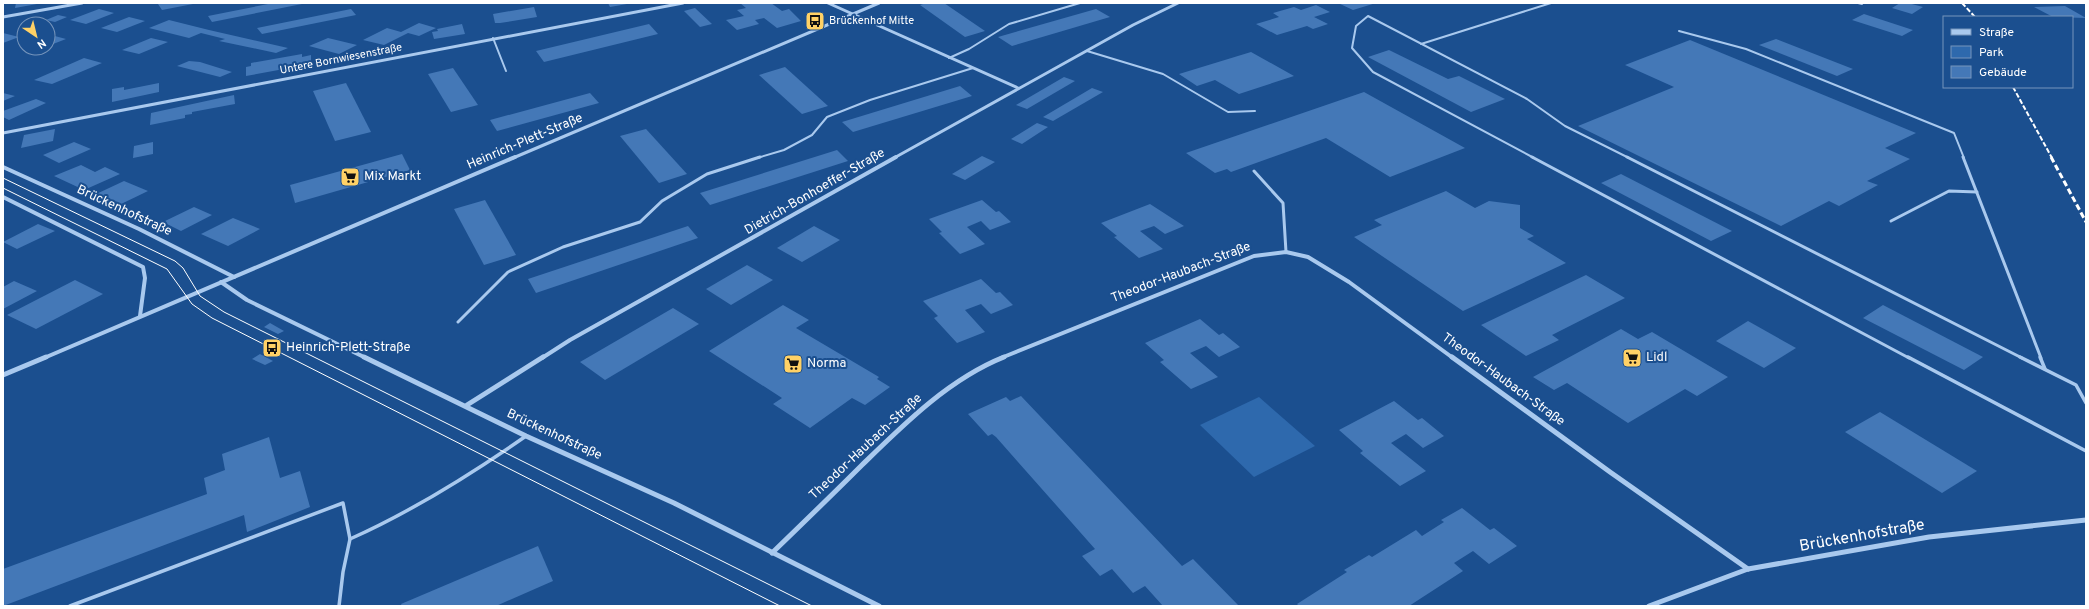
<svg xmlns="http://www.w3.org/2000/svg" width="2089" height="609" font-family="Overpass,sans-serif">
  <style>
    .green { fill: #2e69ad }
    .building { fill: #4478b7 }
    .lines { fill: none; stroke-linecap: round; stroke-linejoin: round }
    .service-far2 { stroke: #a9c9ee; stroke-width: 2 }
    .service-far1 { stroke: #a9c9ee; stroke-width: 3 }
    .service { stroke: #a9c9ee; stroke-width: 3.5 }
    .minor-far2 { stroke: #a9c9ee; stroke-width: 3 }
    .minor-far1 { stroke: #a9c9ee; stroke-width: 4 }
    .minor { stroke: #a9c9ee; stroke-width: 5 }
    .tram { stroke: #fff; stroke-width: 1 }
    .rail-far1 { stroke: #fff; stroke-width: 2; stroke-dasharray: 5 2; stroke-linecap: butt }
    .rail { stroke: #fff; stroke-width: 3; stroke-dasharray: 6 3; stroke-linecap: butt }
    .labels { text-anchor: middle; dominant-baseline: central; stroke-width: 4; stroke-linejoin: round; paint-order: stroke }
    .far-poi-label { font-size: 11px; fill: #fff; stroke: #1b4f8f; text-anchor: start }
    .far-street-label { font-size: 11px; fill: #fff; stroke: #1b4f8f }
    .street-label { font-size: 13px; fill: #fff; stroke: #1b4f8f }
    .poi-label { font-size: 13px; fill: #fff; stroke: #1b4f8f; text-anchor: start }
    .near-street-label { font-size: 16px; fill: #fff; stroke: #1b4f8f }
  </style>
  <rect width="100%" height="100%" fill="#1b4f8f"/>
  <polygon class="green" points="1259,397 1315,446 1254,477 1200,425"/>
  <g class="building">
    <polygon points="16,3 37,3 37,4 15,8"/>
    <polygon points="164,3 193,3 193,4 162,10 158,4"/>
    <polygon points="273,3 302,4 212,22 208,16"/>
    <polygon points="608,3 627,3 627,4 610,7"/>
    <polygon points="740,3 771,3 782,11 789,9 801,21 777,28 764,18 755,20 759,24 737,30 726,20 744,16 737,10 746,8"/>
    <polygon points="926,3 944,3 985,31 965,37 920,5"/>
    <polygon points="1338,3 1376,3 1353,10"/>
    <polygon points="1900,3 1908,3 1923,7 1912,14 1892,8"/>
    <polygon points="1316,5 1330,12 1314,17 1328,24 1313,29 1307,26 1277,35 1256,24 1279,17 1273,13 1294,7 1301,10"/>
    <polygon points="2065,6 2086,18 2053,17 2034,7"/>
    <polygon points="534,7 537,17 500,23 495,23 493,14"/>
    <polygon points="695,8 712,24 700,27 684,11"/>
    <polygon points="99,9 114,13 86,24 70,20"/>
    <polygon points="351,9 356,15 262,34 257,28"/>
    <polygon points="1096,9 1110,17 1012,46 998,37"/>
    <polygon points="1864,14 1913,30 1902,36 1852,20"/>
    <polygon points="58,15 67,17 55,22 46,20"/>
    <polygon points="129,17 145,21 117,32 101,28"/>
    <polygon points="169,20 209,30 288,48 276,53 219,41 225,39 201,33 189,38 149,28"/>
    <polygon points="419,23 436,28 419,36 408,33 384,45 363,40 387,28 401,32"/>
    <polygon points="462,24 465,34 434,39 432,32 438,31 437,29"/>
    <polygon points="649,24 658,34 544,62 536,51"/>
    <polygon points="3,33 19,37 3,43"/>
    <polygon points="51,35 66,39 48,46 48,36"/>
    <polygon points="151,38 168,42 139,54 122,50"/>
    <polygon points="328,38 357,45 339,54 309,46"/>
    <polygon points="1776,39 1853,69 1837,76 1759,45"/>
    <polygon points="1690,40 1916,133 1885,148 1910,159 1867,181 1878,185 1839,206 1829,201 1781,226 1578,126 1674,87 1625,65"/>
    <polygon points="26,48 43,48 34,52"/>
    <polygon points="1389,50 1448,79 1459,76 1505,99 1471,112 1368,57"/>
    <polygon points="1251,52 1294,76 1239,94 1215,80 1197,86 1179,74"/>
    <polygon points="302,54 302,57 311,55 311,64 246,76 246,67 251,66 251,63"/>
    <polygon points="84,58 102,63 52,84 34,80"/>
    <polygon points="189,61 200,62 232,72 220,77 177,66"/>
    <polygon points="785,67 828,106 802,114 759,75"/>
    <polygon points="453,68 478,105 451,112 428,74"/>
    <polygon points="1064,77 1075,81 1027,109 1016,105"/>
    <polygon points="159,83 159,92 112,102 112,89 124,87 124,90"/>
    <polygon points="346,83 371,132 335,141 313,91"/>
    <polygon points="960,86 972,96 853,132 842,122"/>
    <polygon points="1092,88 1103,92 1053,121 1043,117"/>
    <polygon points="1364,92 1465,148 1390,177 1326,138 1231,172 1227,169 1215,173 1186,153"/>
    <polygon points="3,93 15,96 3,101"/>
    <polygon points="590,93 599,103 497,131 490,120"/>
    <polygon points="234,95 235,104 192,112 192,114 185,115 185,118 150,125 151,113"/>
    <polygon points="36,99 46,103 9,120 3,117 3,111"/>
    <polygon points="1037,123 1048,127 1022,144 1011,139"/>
    <polygon points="55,129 53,141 21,148 24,135"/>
    <polygon points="646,129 687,174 659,183 620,136"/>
    <polygon points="74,142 91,149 59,163 43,155"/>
    <polygon points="153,142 153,154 133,158 134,146"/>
    <polygon points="837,150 848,161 710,205 700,193"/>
    <polygon points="402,154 410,170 295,203 290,185"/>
    <polygon points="982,156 995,162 965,180 952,174"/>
    <polygon points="81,165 95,172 105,167 120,174 84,190 54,176"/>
    <polygon points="1621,174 1732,231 1711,241 1601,183"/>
    <polygon points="124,181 148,191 117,206 92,196"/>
    <polygon points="1446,191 1475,208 1489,201 1520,205 1520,228 1534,236 1527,239 1566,263 1463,311 1354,237 1382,225 1374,220"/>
    <polygon points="485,200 516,255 484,265 454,209"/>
    <polygon points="982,200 996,212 999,211 1011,222 990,230 981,221 967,227 985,244 960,254 939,233 942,232 929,219"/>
    <polygon points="1150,204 1184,226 1165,234 1154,226 1140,231 1163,249 1139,258 1114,237 1117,236 1101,223"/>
    <polygon points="194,207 212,215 181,231 163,222"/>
    <polygon points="233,218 260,229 228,246 201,234"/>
    <polygon points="38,224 55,231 17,249 3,242"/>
    <polygon points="688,226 698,238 536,293 528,279"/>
    <polygon points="814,226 840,240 802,262 777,248"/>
    <polygon points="747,265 773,280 731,305 706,289"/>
    <polygon points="1586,275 1625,298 1552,335 1559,340 1526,356 1481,325"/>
    <polygon points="981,279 996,293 1000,292 1013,305 991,314 981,304 965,310 985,332 957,343 934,318 938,316 923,301"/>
    <polygon points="75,280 103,294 36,329 7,315"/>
    <polygon points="14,281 37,291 3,309 3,287"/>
    <polygon points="783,305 809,320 796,328 879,377 877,379 890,387 865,405 852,398 810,428 773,404 782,398 709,351"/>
    <polygon points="1883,305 1983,357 1964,370 1863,318"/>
    <polygon points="673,308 699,324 605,380 580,362"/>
    <polygon points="1200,319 1219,335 1223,333 1240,347 1219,357 1206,346 1190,353 1218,377 1191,389 1160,362 1164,360 1145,343"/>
    <polygon points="1748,321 1796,348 1764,368 1716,341"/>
    <polygon points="270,323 284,331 278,334 264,327"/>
    <polygon points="1621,329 1638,339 1652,332 1728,377 1697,396 1685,389 1628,423 1567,383 1554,390 1533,377"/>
    <polygon points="260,354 273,361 265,365 252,359"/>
    <polygon points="1021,396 1182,566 1193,559 1239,606 1163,606 1145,586 1133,593 1112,569 1100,576 1082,556 1095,549 996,437 992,434 988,436 968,414 1006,397 1010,401"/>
    <polygon points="1394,401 1418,420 1422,418 1444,436 1423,448 1406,434 1391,443 1426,471 1400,486 1360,453 1363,451 1339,430"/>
    <polygon points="1880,412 1977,471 1942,493 1845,432"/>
    <polygon points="269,437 280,478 300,471 310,507 247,532 244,515 3,606 3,569 207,494 204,478 225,470 222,454"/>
    <polygon points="1462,508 1490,530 1494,528 1517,546 1489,564 1473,551 1454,563 1463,571 1409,606 1299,606 1297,604 1347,572 1344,570 1369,555 1372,557 1416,530 1422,536 1444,522 1441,520"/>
    <polygon points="538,546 553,581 496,606 402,606 401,604"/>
  </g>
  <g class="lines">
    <g class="service-far2">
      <polyline points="1858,3 1862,4"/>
      <polyline points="1679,31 1746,49 1954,133 1964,158"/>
      <polyline points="493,38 506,71"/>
      <polyline points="1421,44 1551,3"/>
      <polyline points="1087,51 1163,74 1228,112 1255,111"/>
      <polyline points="949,58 969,49 1009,24 1080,3"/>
      <polyline points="757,158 784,150 812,135 827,117 870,100 973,68"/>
      <polyline points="1534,158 1373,72 1352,48 1356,26 1368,16 1527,99 1565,126 1629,158"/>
    </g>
    <g class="service-far1">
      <polyline points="1532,157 1909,358"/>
      <polyline points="1627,157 2022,358"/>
      <polyline points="1963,157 2041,358"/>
      <polyline points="1254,171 1283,203 1286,252"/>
      <polyline points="1891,221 1949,191 1977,192"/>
      <polyline points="458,322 508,272 563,247 640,222 662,201 707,174 760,157"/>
    </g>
    <g class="service">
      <polyline points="1908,357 2086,451"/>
      <polyline points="2020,357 2076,385 2086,403"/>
      <polyline points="2040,357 2045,369"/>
      <polyline points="70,606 343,503 350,539"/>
      <path d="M339 606 343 572 350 539C413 511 470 475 526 436"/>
    </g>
    <g class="minor-far2">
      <polyline points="828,3 1018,88"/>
      <polyline points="3,17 82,3"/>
      <polyline points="3,133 683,3"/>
      <polyline points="513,158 879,3"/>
      <polyline points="894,158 1133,25 1178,3"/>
    </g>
    <g class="minor-far1">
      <polyline points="3,167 139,229 234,277"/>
      <polyline points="3,197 143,267 145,278 140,316"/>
      <polyline points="221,282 247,300 366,358"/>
      <polyline points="44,358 515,157"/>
      <polyline points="542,358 570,340 896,157"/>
      <polyline points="1001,358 1254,256 1286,252 1308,257 1349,282 1453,358"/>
    </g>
    <g class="minor">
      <polyline points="364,357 526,436 674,503 879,606"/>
      <polyline points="1452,357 1610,472 1748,569"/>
      <polyline points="3,375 46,357"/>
      <polyline points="467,405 543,357"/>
      <path d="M772 553C802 524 832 495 862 465 904 424 949 379 1004 357"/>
      <polyline points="1649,606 1748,569 1929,537 2086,520"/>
    </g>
    <g class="tram">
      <polyline points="3,178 175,261 183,268 200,296 224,312 812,606"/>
      <polyline points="3,188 167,269 192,304 212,318 780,606"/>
    </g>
    <g class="rail-far1">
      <polyline points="1962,3 1975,17"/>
      <polyline points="2013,87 2052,158"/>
    </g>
    <polyline class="rail" points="2051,157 2086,222"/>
  </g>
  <defs>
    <symbol id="bus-square" viewBox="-11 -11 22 22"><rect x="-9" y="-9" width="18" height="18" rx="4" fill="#ffd166" stroke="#1b4f8f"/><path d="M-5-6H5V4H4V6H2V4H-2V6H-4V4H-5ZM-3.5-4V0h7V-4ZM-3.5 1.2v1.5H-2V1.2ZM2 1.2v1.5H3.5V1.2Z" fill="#111"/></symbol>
    <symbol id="supermarket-square" viewBox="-11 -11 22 22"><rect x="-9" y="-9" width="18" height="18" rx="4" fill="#ffd166" stroke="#1b4f8f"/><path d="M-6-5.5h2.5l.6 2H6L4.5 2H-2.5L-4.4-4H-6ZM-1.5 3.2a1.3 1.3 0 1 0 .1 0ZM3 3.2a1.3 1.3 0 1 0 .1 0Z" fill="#111"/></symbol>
  </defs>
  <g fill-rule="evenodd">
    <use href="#bus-square" x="804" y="10" width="22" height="22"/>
    <use href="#supermarket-square" x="339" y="166" width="22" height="22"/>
    <use href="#bus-square" x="261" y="337" width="22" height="22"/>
    <use href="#supermarket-square" x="1621" y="347" width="22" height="22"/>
    <use href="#supermarket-square" x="782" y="353" width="22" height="22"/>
  </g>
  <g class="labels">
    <g class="far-poi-label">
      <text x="829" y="21">Brückenhof Mitte</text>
    </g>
    <g class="far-street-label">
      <text transform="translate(341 59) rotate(-11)">Untere Bornwiesenstraße</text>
    </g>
    <g class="street-label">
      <text transform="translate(525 142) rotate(-23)">Heinrich-Plett-Straße</text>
      <text transform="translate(815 192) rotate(-30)">Dietrich-Bonhoeffer-Straße</text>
      <text transform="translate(124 211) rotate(25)">Brückenhofstraße</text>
      <text transform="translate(1181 273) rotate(-21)">Theodor-Haubach-Straße</text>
      <text transform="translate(1503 380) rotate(36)">Theodor-Haubach-Straße</text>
      <text transform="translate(554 435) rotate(25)">Brückenhofstraße</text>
      <text transform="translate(866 447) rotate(-43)">Theodor-Haubach-Straße</text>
    </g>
    <g class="poi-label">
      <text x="364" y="177">Mix Markt</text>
      <text x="286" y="348">Heinrich-Plett-Straße</text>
      <text x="1646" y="358">Lidl</text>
      <text x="807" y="364">Norma</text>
    </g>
    <g class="near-street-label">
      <text transform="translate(1862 536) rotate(-10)">Brückenhofstraße</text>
    </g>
  </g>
  <rect width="2089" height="609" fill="none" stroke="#ffffff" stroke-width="8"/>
  <rect x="1943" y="16" width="130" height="72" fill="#1b4f8f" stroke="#7695bc"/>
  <rect x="1951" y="29" width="20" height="6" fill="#a9c9ee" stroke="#7695bc"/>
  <text x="1979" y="36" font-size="12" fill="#ffffff">Straße</text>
  <rect x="1951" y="46" width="20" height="12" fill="#2e69ad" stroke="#7695bc"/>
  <text x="1979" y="56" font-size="12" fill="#ffffff">Park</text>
  <rect x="1951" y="66" width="20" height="12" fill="#4478b7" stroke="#7695bc"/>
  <text x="1979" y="76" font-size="12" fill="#ffffff">Gebäude</text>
  <g transform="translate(36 36) rotate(145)"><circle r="19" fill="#1b4f8f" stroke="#7695bc"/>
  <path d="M0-3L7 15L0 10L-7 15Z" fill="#ffd166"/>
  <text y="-6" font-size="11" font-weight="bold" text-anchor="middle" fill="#ffffff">N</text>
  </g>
</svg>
